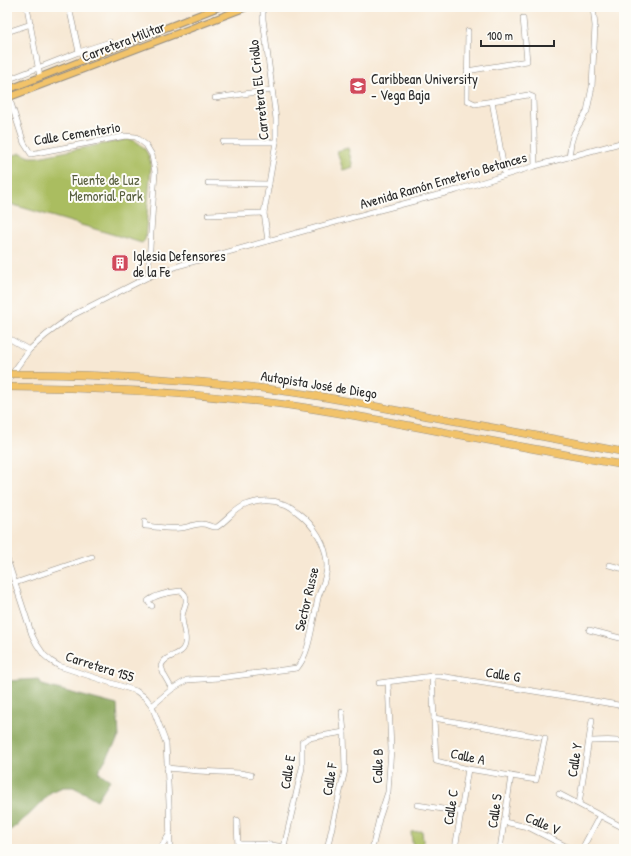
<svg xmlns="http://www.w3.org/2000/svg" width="631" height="856" font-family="'Patrick Hand',sans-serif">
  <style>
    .green { fill: #aabd60; stroke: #6a7446 }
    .forest { fill: #87a456; stroke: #596840 }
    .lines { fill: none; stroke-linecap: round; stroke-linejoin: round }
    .minor-casing { stroke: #918a80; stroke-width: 6 }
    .major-casing { stroke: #918a80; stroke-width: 8 }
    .highway-casing { stroke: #918a80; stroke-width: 8 }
    .minor { stroke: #fff; stroke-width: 5 }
    .major { stroke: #f2c36a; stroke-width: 6 }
    .highway { stroke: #f2c36a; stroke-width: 7 }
    .highway-bridge-casing { stroke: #918a80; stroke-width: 8; stroke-linecap: butt }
    .highway-bridge { stroke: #f2c36a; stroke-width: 7 }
    .labels { text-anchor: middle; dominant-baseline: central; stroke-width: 4; stroke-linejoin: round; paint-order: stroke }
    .street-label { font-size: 14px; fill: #2b2b2b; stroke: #fdfcf7 }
    .poi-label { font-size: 14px; fill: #2b2b2b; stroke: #fdfcf7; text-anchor: start }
    .park-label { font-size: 14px; fill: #575e3e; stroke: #fdfcf7 }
  </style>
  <rect width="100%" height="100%" fill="#fdfcf7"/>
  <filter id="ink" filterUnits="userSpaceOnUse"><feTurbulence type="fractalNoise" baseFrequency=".025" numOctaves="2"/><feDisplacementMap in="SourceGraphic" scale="8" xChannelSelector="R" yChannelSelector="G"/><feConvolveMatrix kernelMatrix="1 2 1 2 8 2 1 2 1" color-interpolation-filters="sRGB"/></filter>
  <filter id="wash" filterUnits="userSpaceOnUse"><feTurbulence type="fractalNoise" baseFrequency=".012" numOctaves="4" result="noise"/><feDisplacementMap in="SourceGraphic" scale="16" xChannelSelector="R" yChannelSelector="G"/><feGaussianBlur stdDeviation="0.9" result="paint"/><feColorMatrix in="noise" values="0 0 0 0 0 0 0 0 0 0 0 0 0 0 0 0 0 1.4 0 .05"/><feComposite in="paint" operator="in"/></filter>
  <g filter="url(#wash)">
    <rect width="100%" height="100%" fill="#f7e8d4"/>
    <g class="green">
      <path d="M129 139C142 142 149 152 151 165L145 240 142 243 7 203V157L21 153 30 157H38L88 147Z"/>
      <polygon points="348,148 353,167 343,170 337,151"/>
      <polygon points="422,831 424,849 413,849 411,832"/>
    </g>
    <polygon class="forest" points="39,679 42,685 117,705 119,737 98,772 110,780 97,800 83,792 73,787 63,787 51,792 41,803 30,814 7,833 7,681"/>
  </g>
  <g filter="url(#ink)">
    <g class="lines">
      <defs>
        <g id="minor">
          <polyline points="27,7 40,77"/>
          <polyline points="69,7 79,52"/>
          <polyline points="263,7 263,19 276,119 276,142 264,213 268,241"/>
          <polyline points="468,31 467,100 475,104 528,95 533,97 535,166"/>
          <polyline points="7,32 31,24"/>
          <polyline points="467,71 527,61 523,18"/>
          <polyline points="7,80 79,52 110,42 112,48"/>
          <polyline points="9,97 24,143 31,154 125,136 136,137 146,145 152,155 155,172 148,277"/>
          <polyline points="215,98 272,90"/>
          <polyline points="492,101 505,175"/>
          <polyline points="223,142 276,142"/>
          <polyline points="569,157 571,143 574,133 587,111 592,87 595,26 593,7"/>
          <polyline points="208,183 269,184"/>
          <polyline points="208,215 264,213"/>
          <polyline points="7,338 10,339 29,350"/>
          <polyline points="7,381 29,350 46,335 73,315 148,277 181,265 372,212 457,190 535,166 624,142"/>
          <path d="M145 521V526C157 527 169 529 180 528 187 528 196 523 202 524 208 524 211 528 217 527 228 520 235 508 248 504 260 500 273 500 284 504 289 505 293 509 297 512 314 525 327 544 327 566 327 577 321 588 318 598 317 603 316 608 315 613 311 630 309 654 297 668L219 678 187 680 172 689 152 706"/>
          <polyline points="7,559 32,635 36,643 44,655 51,661 59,666 136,691 146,698 152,706 166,743 169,803 170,849"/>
          <polyline points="609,565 624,569"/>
          <polyline points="15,583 92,557"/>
          <path d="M152 606 149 603 148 601C156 594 171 592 181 591 184 593 186 595 186 599 187 605 182 611 182 617 182 627 189 640 183 649 177 657 165 655 161 666L164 675 172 689"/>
          <polyline points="589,630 624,639"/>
          <polyline points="432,676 436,761 468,769 536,780 545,738"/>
          <polyline points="379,683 432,676 440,676 583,699 624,706"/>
          <polyline points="434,718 540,737"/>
          <path d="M589 741C601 741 613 739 624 742"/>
          <polyline points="167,768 198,771 240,773 251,775"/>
          <polyline points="559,794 624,828"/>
          <polyline points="579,804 592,720"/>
          <polyline points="417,805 462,812"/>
          <polyline points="237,820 238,849"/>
          <polyline points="504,822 528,827 571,849"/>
          <path d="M238 844C255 844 273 843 289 849"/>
          <polyline points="284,847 302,768 302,742 309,738 344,732"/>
          <polyline points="160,849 170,833"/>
          <polyline points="327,849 345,770 344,732 342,712"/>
          <polyline points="372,849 379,819 388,792 391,749 388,682"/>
          <polyline points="455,849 468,769"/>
          <polyline points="500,849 511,776"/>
          <polyline points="582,849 600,815"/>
        </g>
        <g id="major">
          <polyline points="7,90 219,7"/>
          <polyline points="7,98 247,7"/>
        </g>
        <g id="highway">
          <path d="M32 374C118 375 205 380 291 392 335 398 378 407 422 415 489 427 557 439 624 452"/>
          <path d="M7 387C101 387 195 393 288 405 337 412 385 421 433 430 497 442 560 454 624 465"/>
        </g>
      </defs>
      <use href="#minor" class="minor-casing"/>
      <use href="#major" class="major-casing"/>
      <use href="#highway" class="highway-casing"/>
      <use href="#minor" class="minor"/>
      <use href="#major" class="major"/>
      <use href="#highway" class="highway"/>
      <defs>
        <polyline id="highway-bridge" points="7,374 32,374"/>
      </defs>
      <use href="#highway-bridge" class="highway-bridge-casing"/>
      <use href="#highway-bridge" class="highway-bridge"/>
    </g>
  </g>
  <defs>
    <symbol id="university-square" viewBox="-11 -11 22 22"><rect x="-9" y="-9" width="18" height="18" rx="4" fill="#d1495b" stroke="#fdfcf7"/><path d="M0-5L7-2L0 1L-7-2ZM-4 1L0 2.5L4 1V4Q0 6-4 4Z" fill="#fff"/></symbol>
    <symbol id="building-square" viewBox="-11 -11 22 22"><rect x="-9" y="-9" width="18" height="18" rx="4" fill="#d1495b" stroke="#fdfcf7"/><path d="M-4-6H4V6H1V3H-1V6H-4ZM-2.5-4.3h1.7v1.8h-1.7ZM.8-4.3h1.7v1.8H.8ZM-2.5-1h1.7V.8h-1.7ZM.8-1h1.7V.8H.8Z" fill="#fff"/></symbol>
  </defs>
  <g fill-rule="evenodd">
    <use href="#university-square" x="348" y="76" width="20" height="20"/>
    <use href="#building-square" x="110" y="253" width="20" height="20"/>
  </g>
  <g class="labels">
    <g class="street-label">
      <text transform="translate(123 41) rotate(-21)">Carretera Militar</text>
      <text transform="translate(258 90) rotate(-96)">Carretera El Criollo</text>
      <text transform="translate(77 133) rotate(-9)">Calle Cementerio</text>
      <text transform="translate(443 180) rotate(-16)">Avenida Ramón Emeterio Betances</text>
      <text transform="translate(319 384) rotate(9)">Autopista José de Diego</text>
      <text transform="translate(306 599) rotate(-77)">Sector Russe</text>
      <text transform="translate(100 666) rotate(18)">Carretera 155</text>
      <text transform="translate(503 674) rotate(9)">Calle G</text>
      <text transform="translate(468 756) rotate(12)">Calle A</text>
      <text transform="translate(574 760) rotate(-81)">Calle Y</text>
      <text transform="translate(377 766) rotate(-88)">Calle B</text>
      <text transform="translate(287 772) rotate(-81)">Calle E</text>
      <text transform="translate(329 779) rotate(-81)">Calle F</text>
      <text transform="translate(450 807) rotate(-81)">Calle C</text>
      <text transform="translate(494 811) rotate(-82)">Calle S</text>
      <text transform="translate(543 823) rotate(23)">Calle V</text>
    </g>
    <g class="poi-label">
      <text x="371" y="78">Caribbean University<tspan x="371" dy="16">- Vega Baja</tspan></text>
      <text x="133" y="255">Iglesia Defensores<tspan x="133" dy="16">de la Fe</tspan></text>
    </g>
    <g class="park-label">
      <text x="106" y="179">Fuente de Luz<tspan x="106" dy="16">Memorial Park</tspan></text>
    </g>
  </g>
  <rect width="631" height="856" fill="none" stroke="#fdfcf7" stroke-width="24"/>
  <path d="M481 40v6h73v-6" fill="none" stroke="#2b2b2b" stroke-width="2"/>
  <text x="487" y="40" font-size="12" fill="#2b2b2b" stroke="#fdfcf7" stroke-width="3" paint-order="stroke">100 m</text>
</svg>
